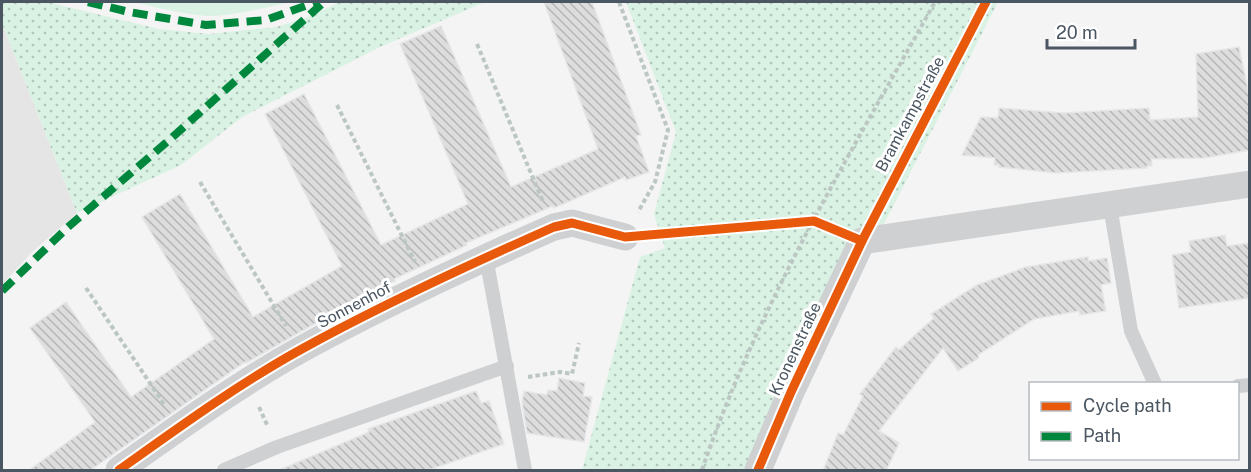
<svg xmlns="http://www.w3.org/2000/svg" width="1251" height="472" font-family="'Public Sans',sans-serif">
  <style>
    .education { fill: #e6e5e6 }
    .green { fill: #d9f2e3 }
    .park { fill: url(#park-dots) }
    .building { fill: url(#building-back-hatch); stroke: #e5e6e7; stroke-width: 1.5 }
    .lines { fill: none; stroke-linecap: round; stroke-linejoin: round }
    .path { stroke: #bcc7c4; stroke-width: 4; stroke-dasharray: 4.5 3; stroke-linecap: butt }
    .service { stroke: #ced0d2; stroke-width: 14 }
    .minor { stroke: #ced0d2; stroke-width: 27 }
    .quiet { stroke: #00873e; stroke-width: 8; stroke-dasharray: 15 8; stroke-linecap: butt }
    .cycleway-casing { stroke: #fff; stroke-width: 13 }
    .cycleway { stroke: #e8590c; stroke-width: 9 }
    .labels { text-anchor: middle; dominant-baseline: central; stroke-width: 6; stroke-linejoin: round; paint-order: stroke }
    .street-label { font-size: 16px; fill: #4a5661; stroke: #fff }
  </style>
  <defs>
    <pattern id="park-dots" width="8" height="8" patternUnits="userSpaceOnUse" patternTransform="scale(1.5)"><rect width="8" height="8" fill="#d9f2e3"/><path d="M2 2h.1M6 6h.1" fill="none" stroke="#b2c7bb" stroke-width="1.8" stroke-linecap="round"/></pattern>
    <pattern id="building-back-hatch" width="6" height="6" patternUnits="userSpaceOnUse" patternTransform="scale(1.5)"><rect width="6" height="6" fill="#ddddde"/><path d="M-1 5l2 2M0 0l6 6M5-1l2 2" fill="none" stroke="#b5b6b7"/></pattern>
  </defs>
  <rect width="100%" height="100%" fill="#f4f4f4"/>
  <polygon class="education" points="2,24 77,213 32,252 2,285"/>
  <path class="green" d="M134 2H289C272 7 224 17 207 16 183 14 158 8 134 2Z"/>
  <g class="park">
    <polygon points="2,2 47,2 159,29 209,34 276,27 306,18 340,2 485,2 380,47 242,117 181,165 77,213 2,24"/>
    <polygon points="626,2 998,2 868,255 768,470 582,470 640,257 665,248 654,214 676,132"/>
  </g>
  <g class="building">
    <polygon points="544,2 592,2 641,135 636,136 649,172 626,180 625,177 554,208 553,206 466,243 467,245 394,279 395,281 372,292 372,291 246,363 245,362 89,471 28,471 95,422 30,328 66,302 131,397 214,339 142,217 180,194 253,317 342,266 265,114 304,94 381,245 468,204 400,44 441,26 511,187 598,149"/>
    <polygon points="1239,47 1250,99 1250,150 1204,158 1151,159 1152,166 1147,166 1147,168 1056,173 999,167 999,165 994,165 995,158 962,155 981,117 998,118 999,108 1064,113 1149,108 1150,120 1198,117 1196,54"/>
    <polygon points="1225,235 1227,246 1250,243 1250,298 1179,308 1172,255 1191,252 1189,241"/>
    <polygon points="1088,257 1088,261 1107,258 1111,283 1101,285 1106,311 1080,315 1079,311 1034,319 978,355 979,358 958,371 943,348 879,431 899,443 886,471 823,471 838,433 843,435 863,396 860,394 896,347 899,350 916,334 934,318 931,314 977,285 1026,267"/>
    <polygon points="559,378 585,383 583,396 592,397 584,442 527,433 522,402 524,391 547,395 548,390 557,391"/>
    <polygon points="476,391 481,403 489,401 504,444 426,471 277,471 369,432 368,429"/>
  </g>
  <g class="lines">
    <g class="path">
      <polyline points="619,2 668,130 655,182 638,212"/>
      <polyline points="477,44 543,202"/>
      <polyline points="337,105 415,262"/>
      <polyline points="200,182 286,326"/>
      <polyline points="86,288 164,404"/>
      <polyline points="528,377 560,372 572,374 579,343"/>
      <polyline points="259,407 268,427"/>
      <path d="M702 470C758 305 850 154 935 2"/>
    </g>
    <g class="service">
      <polyline points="1110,206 1131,331 1155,384"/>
      <polyline points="486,257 525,470"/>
      <polyline points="1238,386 1250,385"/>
      <polyline points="224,470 277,447 507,366"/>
    </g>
    <g class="minor">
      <path d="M119 470C178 428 237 385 300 350 383 304 468 265 554 227L572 223 625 237"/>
      <polyline points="758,470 791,392 862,241 1250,184"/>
    </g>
    <g class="quiet">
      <polyline points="88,2 129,12 206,25 266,20 316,2"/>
      <polyline points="2,291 68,227 168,141 324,2"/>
    </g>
    <defs>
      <g id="cycleway">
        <path d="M119 470C178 428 237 385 300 350 383 304 468 265 554 227L572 223 625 237 814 221 862 241"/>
        <polyline points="758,470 791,392 862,241 986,2"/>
      </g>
    </defs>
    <use href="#cycleway" class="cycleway-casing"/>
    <use href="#cycleway" class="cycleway"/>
  </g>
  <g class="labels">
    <g class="street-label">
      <text transform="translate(910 114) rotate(-62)">Bramkampstraße</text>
      <text transform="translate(354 305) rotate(-28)">Sonnenhof</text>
      <text transform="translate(795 349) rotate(-65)">Kronenstraße</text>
    </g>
  </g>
  <rect width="1251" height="472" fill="none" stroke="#4a5661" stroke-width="6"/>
  <rect x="1029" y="382" width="210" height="78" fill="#ffffff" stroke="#b7bbc0" stroke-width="1.5"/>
  <rect x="1041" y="402" width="30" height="9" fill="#e8590c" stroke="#b7bbc0" stroke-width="1.5"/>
  <text x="1083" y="412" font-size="18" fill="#4a5661">Cycle path</text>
  <rect x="1041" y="432" width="30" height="9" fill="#00873e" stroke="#b7bbc0" stroke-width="1.5"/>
  <text x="1083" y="442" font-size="18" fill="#4a5661">Path</text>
  <path d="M1047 39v9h88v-9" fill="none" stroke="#4a5661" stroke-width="3"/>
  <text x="1056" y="39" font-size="18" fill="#4a5661" stroke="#ffffff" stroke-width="4.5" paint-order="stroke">20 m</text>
</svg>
